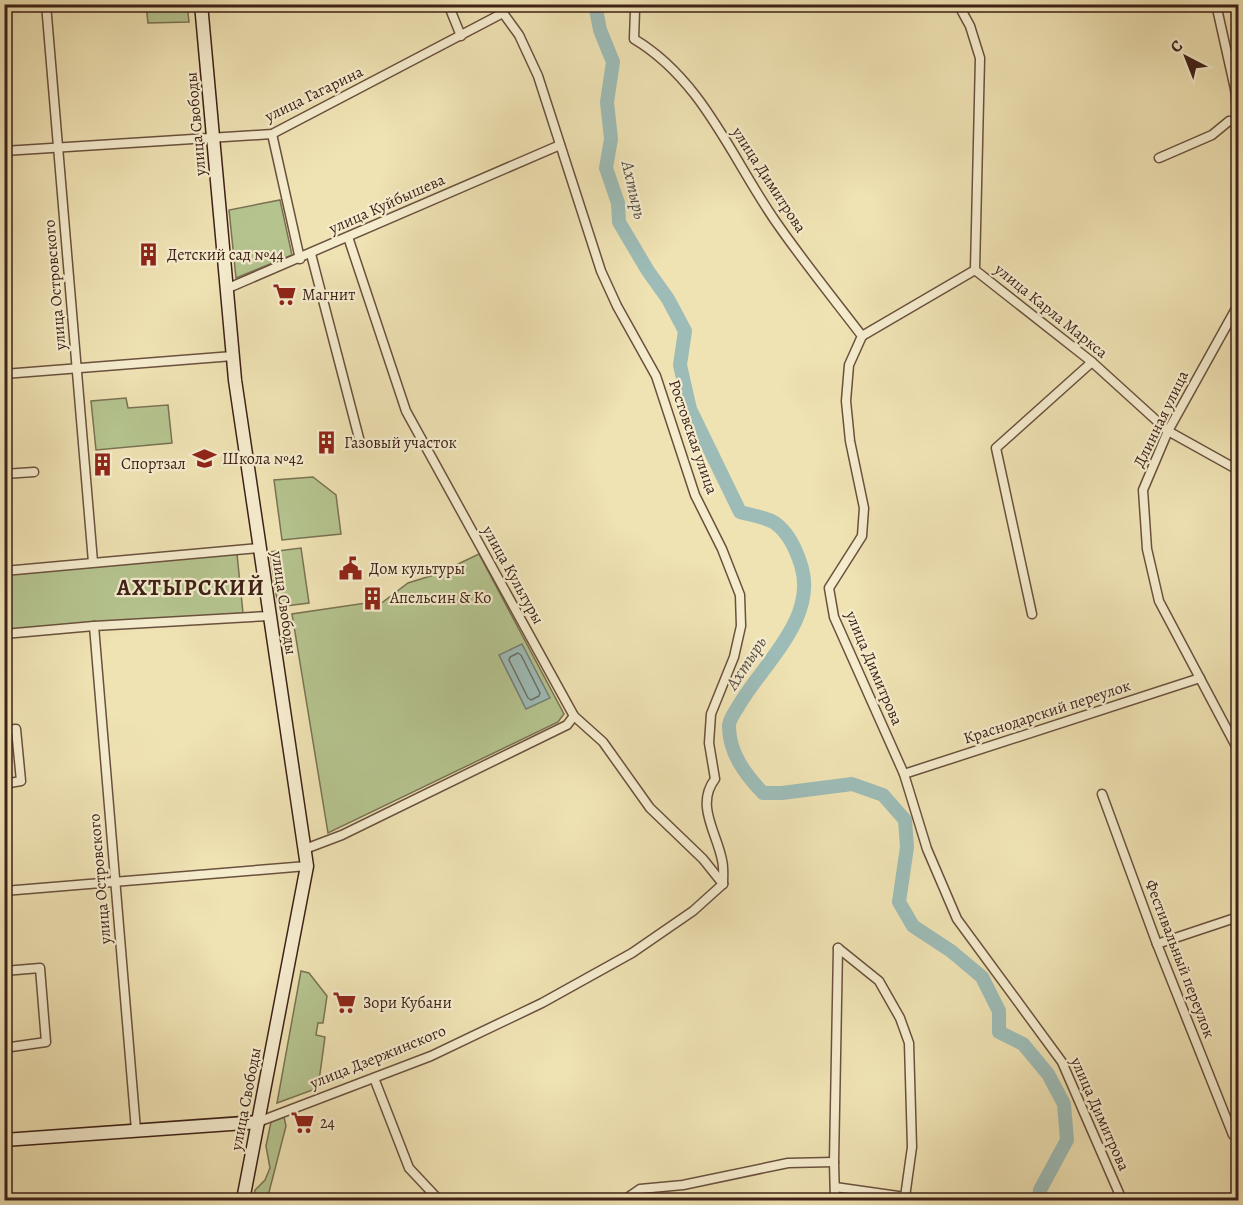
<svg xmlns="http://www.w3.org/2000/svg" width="1243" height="1205" font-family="Alegreya,serif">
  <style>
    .green { fill: #b5c48f; stroke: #7a7253; stroke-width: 1.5 }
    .water { fill: #9dbcb7; stroke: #777e77; stroke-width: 1.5 }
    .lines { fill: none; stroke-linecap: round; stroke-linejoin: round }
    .shore { stroke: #6e6e67; stroke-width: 1.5 }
    .river { stroke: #9dbcb7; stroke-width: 14 }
    .street-casing { stroke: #6a513e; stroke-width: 11 }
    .secondary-casing { stroke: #3e2117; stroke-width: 15 }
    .street { stroke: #f5ecce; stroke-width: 8 }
    .secondary { stroke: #f5ecce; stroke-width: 12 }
    .labels { text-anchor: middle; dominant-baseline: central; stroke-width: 4.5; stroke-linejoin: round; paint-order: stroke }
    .street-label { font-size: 16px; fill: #3e2117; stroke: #f5ecce }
    .poi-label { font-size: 16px; fill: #3e2117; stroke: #f5ecce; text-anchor: start }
    .water-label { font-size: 18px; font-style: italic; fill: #5a5047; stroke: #f5ecce }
    .district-label { font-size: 22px; font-weight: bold; letter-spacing: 1.5px; fill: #3e2117; stroke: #f5ecce }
  </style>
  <rect width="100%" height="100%" fill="#efe2b3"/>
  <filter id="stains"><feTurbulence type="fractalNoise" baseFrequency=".00333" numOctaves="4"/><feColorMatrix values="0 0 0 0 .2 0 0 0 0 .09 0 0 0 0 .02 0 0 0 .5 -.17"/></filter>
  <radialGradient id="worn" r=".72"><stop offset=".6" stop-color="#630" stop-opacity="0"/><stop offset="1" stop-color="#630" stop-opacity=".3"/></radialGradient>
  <g class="green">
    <polygon points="146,5 187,5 189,22 148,23"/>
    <polygon points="280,200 292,255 236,278 229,210"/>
    <polygon points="126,398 128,408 168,405 172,443 96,450 91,401"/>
    <polygon points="313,477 336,495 341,534 282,540 274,480"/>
    <polygon points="301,548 309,603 278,607 270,552"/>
    <polygon points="237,554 243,613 5,630 5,575"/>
    <polygon points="479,554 564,714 558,722 328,833 292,614 366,603 371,611 408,583 437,574"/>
    <polygon points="301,971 309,973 327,996 323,1023 318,1023 316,1035 325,1037 318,1088 277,1103"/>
    <polygon points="284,1117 286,1126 267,1200 253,1200 255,1190 265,1180 270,1168 266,1146 271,1122"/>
  </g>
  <polygon class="water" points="522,644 550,698 526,709 499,655"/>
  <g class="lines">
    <polygon class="shore" points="518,653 521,655 540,693 539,696 531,700 528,698 509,660 510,657"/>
    <path class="river" d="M595 4 600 30 613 62 607 102 611 139 606 168 618 203 619 222 648 271 668 299 685 331 680 365 690 409 740 512C750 515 766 517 775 523 789 533 796 549 801 565 818 618 763 664 739 705 736 711 729 719 729 726 729 753 745 774 763 793H782L852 784 883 795 905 820 907 847 899 902 913 926 951 951 982 977 999 1011V1032L1023 1044 1048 1074 1064 1104 1067 1140 1040 1190 1039 1200"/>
    <defs>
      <g id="street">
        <polyline points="46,4 93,562"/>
        <polyline points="448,4 461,36"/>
        <path d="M640 4 635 10 634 39C703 80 732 159 776 222 803 261 833 298 862 336L849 365 846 401 850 441 864 508 862 536 829 588 834 617 904 774 927 849 957 919 1062 1062 1122 1200"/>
        <polyline points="958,4 970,26 980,58 975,270 1092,362 1168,431 1238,470"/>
        <polyline points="1216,4 1235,89 1238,116"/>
        <path d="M503 13 519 35 538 76 601 271 617 306 656 376 695 495 722 549 740 595 741 626 734 657 711 714 709 743 715 779C695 805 717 833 722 860 724 868 723 877 723 884"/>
        <polyline points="272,134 300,259"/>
        <polyline points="4,151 272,134 503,13 507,4"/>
        <polyline points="1159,158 1212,135 1229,121 1238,121"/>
        <polyline points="348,237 406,411 574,716 603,742 650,808 703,859 723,884"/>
        <polyline points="311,254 360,442"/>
        <polyline points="226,289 560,145"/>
        <polyline points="1238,305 1168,431 1143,490 1147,549 1159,601 1238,750"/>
        <polyline points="862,336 975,270"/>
        <polyline points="4,374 233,356"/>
        <polyline points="4,474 34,472"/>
        <polyline points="4,571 259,548"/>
        <polyline points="1032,614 996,448 1092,362"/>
        <polyline points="94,626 136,1130"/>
        <polyline points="4,634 94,626 269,616"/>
        <polyline points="4,730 16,729 21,781 4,784"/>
        <polyline points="904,774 1200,678"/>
        <polyline points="1102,794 1157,944 1233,1135"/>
        <polyline points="305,849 342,835 567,725 574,716"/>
        <polyline points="4,891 307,866"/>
        <polyline points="1157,944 1238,917"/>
        <polyline points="4,971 40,968 46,1042 4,1048"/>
        <polyline points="374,1078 409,1168 439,1200"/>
        <polyline points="258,1122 431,1056 542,1003 632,953 693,911 723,884"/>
        <polyline points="835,1187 905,1197 912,1147 909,1043 900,1018 879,981 838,948"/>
        <polyline points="624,1200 640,1189 683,1185 788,1163 834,1162"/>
        <polyline points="835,1200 834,1162 838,948"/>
      </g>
      <g id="secondary">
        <polyline points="201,4 235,380 307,866 243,1200"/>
        <polyline points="4,1140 258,1122"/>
      </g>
    </defs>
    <use href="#street" class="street-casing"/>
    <use href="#secondary" class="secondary-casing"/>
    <use href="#street" class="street"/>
    <use href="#secondary" class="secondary"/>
  </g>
  <defs>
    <symbol id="building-bare" viewBox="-9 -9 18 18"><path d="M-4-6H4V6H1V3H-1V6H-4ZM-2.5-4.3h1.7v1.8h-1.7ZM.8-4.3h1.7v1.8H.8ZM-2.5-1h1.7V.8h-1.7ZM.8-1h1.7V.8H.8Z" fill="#8f2418" stroke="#f5ecce" stroke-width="2.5" paint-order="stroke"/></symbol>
    <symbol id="supermarket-bare" viewBox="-9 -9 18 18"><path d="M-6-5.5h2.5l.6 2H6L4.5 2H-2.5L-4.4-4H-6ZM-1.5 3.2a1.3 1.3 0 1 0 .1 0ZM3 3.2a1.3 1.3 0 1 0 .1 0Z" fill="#8f2418" stroke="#f5ecce" stroke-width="2.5" paint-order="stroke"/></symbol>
    <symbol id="school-bare" viewBox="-9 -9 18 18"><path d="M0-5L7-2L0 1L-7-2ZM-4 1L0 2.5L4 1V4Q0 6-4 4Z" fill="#8f2418" stroke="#f5ecce" stroke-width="2.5" paint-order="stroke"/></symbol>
    <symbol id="civic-bare" viewBox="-9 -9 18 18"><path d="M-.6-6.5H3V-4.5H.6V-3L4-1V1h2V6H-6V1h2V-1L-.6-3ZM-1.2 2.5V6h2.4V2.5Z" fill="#8f2418" stroke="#f5ecce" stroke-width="2.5" paint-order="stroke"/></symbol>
  </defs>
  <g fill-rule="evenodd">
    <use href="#building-bare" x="132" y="238" width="33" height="33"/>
    <use href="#supermarket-bare" x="268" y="278" width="33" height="33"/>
    <use href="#building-bare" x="310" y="426" width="33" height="33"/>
    <use href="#school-bare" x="188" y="442" width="33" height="33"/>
    <use href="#building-bare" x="86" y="448" width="33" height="33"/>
    <use href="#civic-bare" x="334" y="552" width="33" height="33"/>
    <use href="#building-bare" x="356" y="582" width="33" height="33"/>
    <use href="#supermarket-bare" x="328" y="986" width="33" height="33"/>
    <use href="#supermarket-bare" x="286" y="1106" width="33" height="33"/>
  </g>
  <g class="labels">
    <g class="street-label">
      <text transform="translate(314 94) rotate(-26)">улица Гагарина</text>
      <text transform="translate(196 124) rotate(-95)">улица Свободы</text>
      <text transform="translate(769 180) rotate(57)">улица Димитрова</text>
      <text transform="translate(387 204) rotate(-24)">улица Куйбышева</text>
      <text transform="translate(55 285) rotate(-95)">улица Островского</text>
      <text transform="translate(1051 311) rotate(39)">улица Карла Маркса</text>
      <text transform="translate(1161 419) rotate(-64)">Длинная улица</text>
      <text transform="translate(693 437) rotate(71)">Ростовская улица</text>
      <text transform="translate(513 575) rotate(61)">улица Культуры</text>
      <text transform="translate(284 603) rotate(82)">улица Свободы</text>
      <text transform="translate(874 668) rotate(67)">улица Димитрова</text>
      <text transform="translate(1047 712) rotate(-18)">Краснодарский переулок</text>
      <text transform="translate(100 879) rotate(-95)">улица Островского</text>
      <text transform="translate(1180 959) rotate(69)">Фестивальный переулок</text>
      <text transform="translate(378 1057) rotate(-22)">улица Дзержинского</text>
      <text transform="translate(246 1099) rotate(-79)">улица Свободы</text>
      <text transform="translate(1100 1114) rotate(66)">улица Димитрова</text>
    </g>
    <g class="poi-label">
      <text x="167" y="255">Детский сад №44</text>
      <text x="302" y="295">Магнит</text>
      <text x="344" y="443">Газовый участок</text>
      <text x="222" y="459">Школа №42</text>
      <text x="121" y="464">Спортзал</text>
      <text x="369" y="569">Дом культуры</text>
      <text x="390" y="598">Апельсин &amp; Ко</text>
      <text x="363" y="1003">Зори Кубани</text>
      <text x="320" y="1123">24</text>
    </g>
    <g class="water-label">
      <text transform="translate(634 190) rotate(77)">Ахтырь</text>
      <text transform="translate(746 663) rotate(-57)">Ахтырь</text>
    </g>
    <g class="district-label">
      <text x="191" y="588">АХТЫРСКИЙ</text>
    </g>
  </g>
  <rect width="1243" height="1205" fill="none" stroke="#efe2b3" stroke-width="24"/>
  <rect x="6" y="6" width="1231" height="1193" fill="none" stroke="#3e2117" stroke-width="3"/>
  <rect x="12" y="12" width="1219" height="1181" fill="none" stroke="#3e2117" stroke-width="1.5"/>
  <g transform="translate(1186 57) rotate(318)" stroke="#f5ecce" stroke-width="4.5" paint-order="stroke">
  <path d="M0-4.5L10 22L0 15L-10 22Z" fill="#3e2117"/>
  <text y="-9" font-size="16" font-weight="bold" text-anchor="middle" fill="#3e2117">С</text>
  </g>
  <rect width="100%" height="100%" filter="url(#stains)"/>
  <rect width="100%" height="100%" fill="url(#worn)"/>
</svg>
